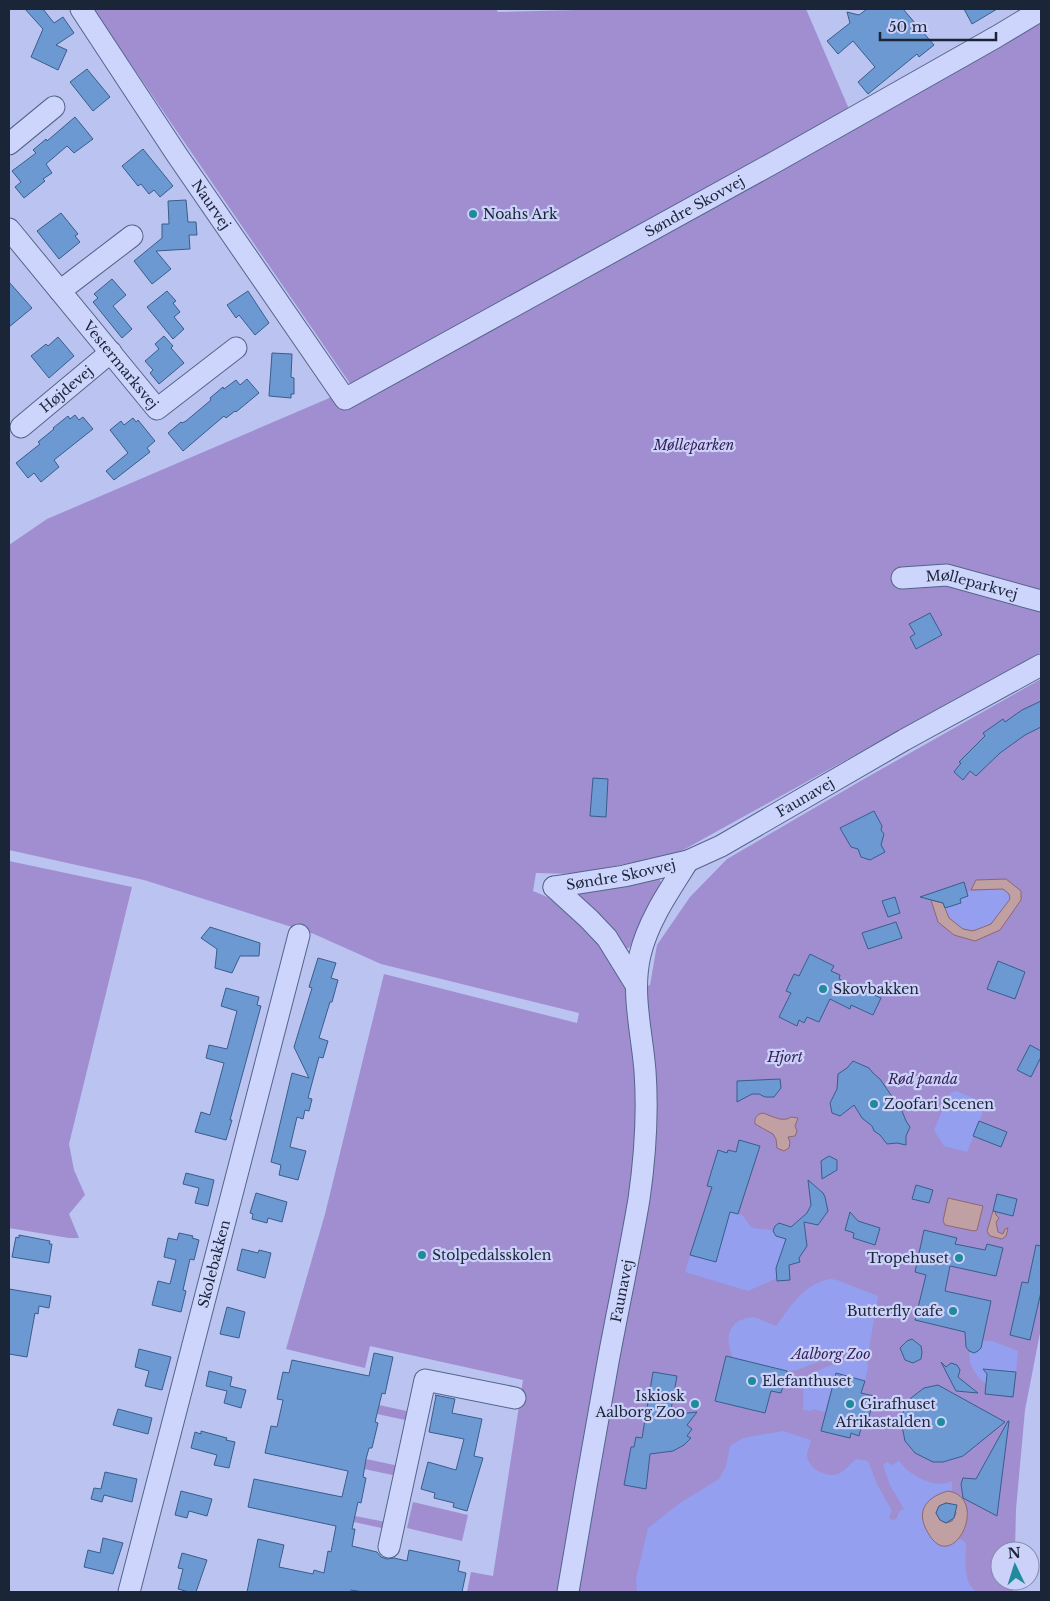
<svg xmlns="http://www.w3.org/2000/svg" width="1050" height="1601" font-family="'Libre Baskerville',serif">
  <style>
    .green { fill: #a08ed0 }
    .sand { fill: #959ff0 }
    .water { fill: #c1a0a4; stroke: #8f676b; fill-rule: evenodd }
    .building { fill: #6d99d3; stroke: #385d8b }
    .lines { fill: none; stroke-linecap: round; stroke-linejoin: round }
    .minor-casing { stroke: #546589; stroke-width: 23 }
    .minor { stroke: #ced5fc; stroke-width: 21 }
    .poi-dot { fill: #1f8b9d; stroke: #cbd1f8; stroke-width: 2 }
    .labels { text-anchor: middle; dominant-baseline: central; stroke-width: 4.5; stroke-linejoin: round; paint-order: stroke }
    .street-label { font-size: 14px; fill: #1a2537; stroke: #cbd1f8 }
    .poi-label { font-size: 14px; fill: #1a2537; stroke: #cbd1f8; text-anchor: start }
    .park-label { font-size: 14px; font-style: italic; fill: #351f55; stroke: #cbd1f8 }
  </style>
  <rect width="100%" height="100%" fill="#bbc3f1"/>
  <g class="green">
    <polygon points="93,9 496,9 498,12 614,9 806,9 849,109 1041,17 1041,652 676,854 574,874 536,873 533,891 552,899 586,927 613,959 630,993 650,985 657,945 690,897 727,859 864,779 1041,679 1041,1328 1025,1410 1016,1509 1015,1551 1000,1551 1000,1581 1013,1581 1013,1592 467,1592 471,1572 493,1576 523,1380 370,1346 365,1368 286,1349 325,1214 384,974 577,1023 579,1013 381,964 314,934 144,880 9,850 9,545 47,519 327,399 351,385"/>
    <polygon points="9,861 132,887 69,1144 74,1170 85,1195 69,1214 79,1238 69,1238 9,1228"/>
    <polygon points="658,878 662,883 645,912 630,947 627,949 624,948 577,895 578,894"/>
    <polygon points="379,1405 411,1412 410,1421 377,1414"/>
    <polygon points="366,1459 399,1466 397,1476 364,1469"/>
    <polygon points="413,1502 468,1515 462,1541 407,1528"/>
    <polygon points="355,1516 391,1523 386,1529 354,1522"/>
  </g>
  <g class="sand">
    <path d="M1003 889 1009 894 1010 899C1004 906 998 920 990 924 970 936 952 929 945 908L961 903 960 899 968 896 967 891Z"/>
    <polygon points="956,1091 983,1102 985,1107 967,1152 944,1146 934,1130 950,1093"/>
    <polygon points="724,1210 742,1215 752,1228 780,1231 791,1252 781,1255 776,1268 777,1278 748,1291 685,1272 690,1255 716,1262 724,1234"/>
    <path d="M830 1279 837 1280 878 1296 869 1349 838 1354 797 1370 787 1371 733 1358C727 1343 725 1328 741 1320 746 1318 752 1317 757 1318 763 1320 770 1324 776 1326 792 1305 802 1285 830 1279Z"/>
    <path d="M981 1341H992L1018 1351 1016 1372 988 1370 986 1384C975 1375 969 1366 969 1351 978 1354 981 1350 981 1341Z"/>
    <path d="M858 1357C873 1358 867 1371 865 1381L836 1373 825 1412 813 1409 812 1411 803 1410C804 1399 803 1389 804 1378L826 1367Z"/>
    <path d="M783 1431 811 1440C810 1445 807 1451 807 1456 809 1469 826 1478 838 1474 845 1471 850 1464 856 1459L868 1461 877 1484 892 1511 889 1517 891 1520 896 1519 900 1511 904 1509 890 1485 883 1465 887 1462 892 1465 899 1461C909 1475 935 1490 952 1481V1489L946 1503C938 1505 931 1514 940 1520 944 1524 943 1521 946 1524 949 1527 950 1532 953 1534 956 1537 962 1540 966 1543 966 1559 962 1583 977 1592H637L636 1579 648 1528 680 1503 719 1479 726 1466 730 1446 743 1438Z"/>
  </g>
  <g class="water">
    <polygon points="1006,879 1021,891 1021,900 1000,930 975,941 954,935 938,922 931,900 943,903 949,918 963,929 973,931 991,924 1010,899 1009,894 1003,889 971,890 976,880"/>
    <path d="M763 1113C772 1116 783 1123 791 1117L798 1118 795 1126 797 1131 795 1136 788 1137 790 1142 789 1148 784 1151 777 1148 776 1139 773 1134 755 1124C754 1118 757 1114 763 1113Z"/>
    <polygon points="948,1198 983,1206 977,1230 974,1231 945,1225 943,1221"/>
    <polygon points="993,1211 995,1211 996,1215 999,1218 996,1222 998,1232 1003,1234 1005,1229 1008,1228 1006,1236 1002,1239 990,1236 987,1231"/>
    <path d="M948 1491C990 1498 954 1573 930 1536 915 1514 923 1498 948 1491ZM946 1503 953 1505 956 1513 952 1521 946 1523 940 1520 936 1513 939 1506Z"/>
  </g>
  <g class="building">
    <polygon points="25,9 43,9 54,23 63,17 74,33 56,45 67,50 58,70 31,57 43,29"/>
    <polygon points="867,9 903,9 934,45 919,57 917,54 868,94 858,82 875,67 853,41 838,54 827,41 850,23 847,12 859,15"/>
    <polygon points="964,9 997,9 972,24"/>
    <polygon points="87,69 110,97 93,111 70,82"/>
    <polygon points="75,117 93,139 74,153 67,146 46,164 52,173 43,179 45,181 24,198 15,187 21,182 12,171 36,153 33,150 46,139 47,141"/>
    <polygon points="143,149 173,186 160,197 154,190 149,194 141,184 138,186 122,166"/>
    <polygon points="186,200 188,222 196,222 197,235 189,235 190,249 156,251 171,269 152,284 134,261 162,238 162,224 169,224 168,201"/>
    <polygon points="61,213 78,234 75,236 80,242 59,259 37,231"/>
    <polygon points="112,279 126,295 113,306 132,329 122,338 93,302 98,298 94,294"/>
    <polygon points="9,282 32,308 9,327"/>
    <polygon points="167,291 176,301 173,303 180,312 174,317 184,329 173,339 147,307"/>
    <polygon points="248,291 269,323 255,335 239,315 236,318 227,305"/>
    <polygon points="164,336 173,346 171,348 184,363 159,384 150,373 153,370 145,361 159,349 155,344"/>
    <polygon points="58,337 74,356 49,378 31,356 46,344 48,346"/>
    <polygon points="272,353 292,354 291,377 294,378 294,394 291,394 291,398 269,396"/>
    <polygon points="247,379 259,393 236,412 235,411 226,418 224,416 183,451 168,433 181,422 182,423 186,421 211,400 210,398 223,387 224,389 236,380 240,385"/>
    <polygon points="75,415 79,420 83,417 93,429 54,460 59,467 41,482 34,473 28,478 16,463 40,444 38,442 54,429 53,428 68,416 70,419"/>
    <polygon points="133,418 136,422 138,420 155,441 147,448 150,452 114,480 106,471 128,453 110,430 121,421 124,425"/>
    <polygon points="930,613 942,635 916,649 910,637 915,634 909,624"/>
    <polygon points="1041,701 1041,727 1025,735 1000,753 976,776 970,771 963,780 954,772 961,763 959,762 985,736 983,733 1003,719 1005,722 1022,710"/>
    <polygon points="593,778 608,779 606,817 590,816"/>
    <polygon points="874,811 882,826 881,830 884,834 881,845 885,852 870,860 861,857 858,849 851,847 840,828"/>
    <polygon points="964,882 968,896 960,899 961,903 945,908 943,903 920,897"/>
    <polygon points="895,897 900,913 888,917 882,901"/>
    <polygon points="896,922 902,938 868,949 862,933"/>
    <polygon points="210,927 260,943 259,956 240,956 232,973 215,968 217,949 201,938"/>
    <polygon points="810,954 834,966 831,971 840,975 839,979 881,998 873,1015 851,1005 850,1009 830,999 819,1022 807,1017 804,1023 799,1020 797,1026 779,1017 791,993 786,991 794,974 799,976"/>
    <polygon points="318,958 336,963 331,978 338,980 332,1002 330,1002 319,1038 328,1041 323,1058 319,1057 308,1098 312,1099 309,1111 305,1110 303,1119 297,1117 290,1147 306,1151 298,1180 279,1175 281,1165 271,1162 292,1073 309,1078 294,1047 312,988 309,987"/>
    <polygon points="998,961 1025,972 1015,999 987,989"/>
    <polygon points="226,988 259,997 257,1005 261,1006 230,1120 232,1120 226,1140 195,1132 201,1112 210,1115 224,1063 206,1058 209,1045 227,1049 237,1011 221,1006"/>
    <polygon points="1030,1045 1041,1051 1041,1057 1031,1077 1017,1070"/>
    <polygon points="853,1061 869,1068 873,1073 880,1079 902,1111 906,1121 910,1127 906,1136 906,1145 897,1143 887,1144 880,1135 874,1131 872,1126 862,1118 854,1105 840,1116 832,1113 830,1103 837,1089 838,1074 847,1068"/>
    <polygon points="780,1079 781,1088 774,1097 765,1097 759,1094 752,1094 737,1102 737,1081"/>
    <polygon points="979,1121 1007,1132 1001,1147 973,1136"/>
    <polygon points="739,1140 760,1146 738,1214 730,1212 716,1262 690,1255 712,1187 707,1186 718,1150 727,1153 728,1150 736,1152"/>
    <polygon points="829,1156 837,1160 837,1170 822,1179 821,1161"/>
    <polygon points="186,1173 214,1180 208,1206 195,1203 199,1188 183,1184"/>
    <polygon points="808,1180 823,1193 825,1197 828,1211 818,1225 804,1222 807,1246 799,1258 800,1262 789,1265 790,1280 777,1281 776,1268 786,1239 776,1236 773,1231 775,1226 779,1223 791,1227 807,1213 811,1205"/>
    <polygon points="916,1185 933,1190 929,1203 912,1199"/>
    <polygon points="256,1193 287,1202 282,1222 268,1218 267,1223 252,1219 253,1214 250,1213"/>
    <polygon points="997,1194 1017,1199 1013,1216 993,1211"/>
    <polygon points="850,1212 858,1221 880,1228 875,1245 853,1238 854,1233 845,1230"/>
    <polygon points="924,1230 957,1238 955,1244 985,1250 987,1244 1003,1248 996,1276 950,1266 945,1291 991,1301 981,1348 978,1351 974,1353 969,1351 966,1347 965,1332 915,1320 926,1275 915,1272"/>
    <polygon points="179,1233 193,1236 192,1238 199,1240 194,1260 190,1259 183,1290 186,1291 181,1312 152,1305 158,1281 170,1284 176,1260 164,1257 168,1238 177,1240"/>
    <polygon points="19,1235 50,1241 49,1244 52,1244 49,1263 12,1257 16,1237 19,1238"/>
    <polygon points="1036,1245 1041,1246 1041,1292 1030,1340 1010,1335 1022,1282 1028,1283"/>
    <polygon points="242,1249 258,1253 259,1250 271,1253 265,1278 237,1270"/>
    <polygon points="9,1289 51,1296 49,1308 39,1306 38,1314 35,1313 27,1357 9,1354"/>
    <polygon points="227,1307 245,1312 239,1338 220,1334"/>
    <polygon points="912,1339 921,1346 922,1352 921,1359 913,1363 905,1360 900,1348 907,1341"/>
    <polygon points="139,1349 171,1357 162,1390 145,1386 149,1371 135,1367"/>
    <polygon points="374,1353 393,1357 385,1394 382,1393 375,1422 378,1423 372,1448 369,1448 366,1459 363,1477 366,1478 361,1503 358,1502 352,1529 355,1529 352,1546 377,1552 381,1557 387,1559 394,1558 407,1561 409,1550 460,1561 458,1571 466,1573 462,1592 363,1592 351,1590 351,1592 247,1592 258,1539 284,1545 279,1567 313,1574 314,1570 324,1573 328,1551 331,1552 336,1526 248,1507 254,1479 342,1497 348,1471 265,1453 271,1426 277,1427 283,1400 277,1399 283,1372 289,1373 292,1360 369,1376"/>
    <polygon points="726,1356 787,1371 781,1393 771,1391 765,1413 715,1401"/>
    <polygon points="941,1362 946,1367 951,1363 957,1365 960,1370 958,1377 978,1393 956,1391"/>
    <polygon points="983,1369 1016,1372 1013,1397 985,1394 987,1374"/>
    <polygon points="209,1371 232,1377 230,1386 246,1390 241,1408 224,1403 227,1391 206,1386"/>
    <polygon points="653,1372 677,1376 670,1415 697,1412 687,1425 692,1429 687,1436 691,1438 684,1445 673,1451 650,1454 646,1489 624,1485 631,1447 634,1447 636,1437 642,1438"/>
    <polygon points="836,1373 865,1381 861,1393 874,1396 869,1417 864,1416 859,1436 851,1433 850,1438 821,1431"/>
    <polygon points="938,1385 1005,1422 963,1456 943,1462 933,1462 915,1453 905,1441 902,1426 902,1416 905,1407 911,1398 924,1388"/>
    <polygon points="435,1395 455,1399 452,1413 482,1419 474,1456 483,1458 467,1511 453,1507 454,1503 434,1498 435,1493 421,1489 428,1462 456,1470 464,1439 429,1432 436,1396"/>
    <polygon points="118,1409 152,1418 148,1434 113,1425"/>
    <polygon points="1008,1421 1009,1421 997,1516 963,1498 961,1484 963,1478 976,1479"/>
    <polygon points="201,1431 227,1438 226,1440 235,1442 229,1468 214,1465 217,1455 191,1448 195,1432 201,1434"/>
    <polygon points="105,1472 137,1479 132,1502 104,1495 102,1502 91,1499 94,1488 101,1489"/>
    <polygon points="181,1491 212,1499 207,1516 189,1511 187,1518 175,1515"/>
    <polygon points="946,1503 957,1505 954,1518 946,1523 940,1520 936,1513 939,1506"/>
    <polygon points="103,1538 123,1543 113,1574 84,1567 88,1550 100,1553"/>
    <polygon points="182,1553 207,1560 196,1592 189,1592 178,1589 183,1569 178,1568"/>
  </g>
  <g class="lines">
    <defs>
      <g id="minor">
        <path id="s1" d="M81 9 177 155 345 399 775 162 996 37 1041 10"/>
        <polyline points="9,144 54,107"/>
        <path id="s2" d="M9 229 157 409 236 348"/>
        <polyline points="60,291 132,236"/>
        <path id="s3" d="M21 427 111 352"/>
        <path id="s4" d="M902 578 947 575 1041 601"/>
        <path id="s5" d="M554 887 624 876 688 861 721 846 904 740 1041 665"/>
        <polyline points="554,887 589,919 607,938 636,985"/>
        <polyline points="389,1547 425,1380 515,1398"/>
        <path id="s6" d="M129 1592 299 935"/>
        <path id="s7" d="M568 1592C581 1515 594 1439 608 1362 618 1308 630 1253 639 1199 645 1157 648 1113 645 1071 642 1033 631 993 640 955 648 921 669 891 688 861"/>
      </g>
    </defs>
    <use href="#minor" class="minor-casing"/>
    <use href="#minor" class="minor"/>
  </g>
  <g class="poi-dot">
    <circle cx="473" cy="214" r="5"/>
    <circle cx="823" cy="989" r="5"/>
    <circle cx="874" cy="1104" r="5"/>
    <circle cx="422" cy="1255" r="5"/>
    <circle cx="959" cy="1258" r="5"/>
    <circle cx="953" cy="1311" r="5"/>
    <circle cx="752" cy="1381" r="5"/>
    <circle cx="695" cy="1404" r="5"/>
    <circle cx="850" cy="1404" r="5"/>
    <circle cx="941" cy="1422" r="5"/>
  </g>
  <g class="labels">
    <g class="street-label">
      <text stroke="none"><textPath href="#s1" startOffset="235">Naurvej</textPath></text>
      <text stroke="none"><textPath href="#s1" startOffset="870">Søndre Skovvej</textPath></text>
      <text stroke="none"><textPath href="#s2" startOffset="176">Vestermarksvej</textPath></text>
      <text stroke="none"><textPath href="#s3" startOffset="59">Højdevej</textPath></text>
      <text stroke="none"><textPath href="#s4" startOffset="71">Mølleparkvej</textPath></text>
      <text stroke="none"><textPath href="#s5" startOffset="270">Faunavej</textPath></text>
      <text stroke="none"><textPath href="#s5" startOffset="68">Søndre Skovvej</textPath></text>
      <text stroke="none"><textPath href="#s6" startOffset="339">Skolebakken</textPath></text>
      <text stroke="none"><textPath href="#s7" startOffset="306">Faunavej</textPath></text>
    </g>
    <g class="poi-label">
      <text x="483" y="214">Noahs Ark</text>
      <text x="833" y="989">Skovbakken</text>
      <text x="884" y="1104">Zoofari Scenen</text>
      <text x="432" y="1255">Stolpedalsskolen</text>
      <text x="949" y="1258" text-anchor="end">Tropehuset</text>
      <text x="943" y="1311" text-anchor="end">Butterfly cafe</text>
      <text x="762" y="1381">Elefanthuset</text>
      <text x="685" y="1396" text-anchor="end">Iskiosk<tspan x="685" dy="16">Aalborg Zoo</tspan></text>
      <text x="860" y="1404">Girafhuset</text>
      <text x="931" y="1422" text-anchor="end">Afrikastalden</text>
    </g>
    <g class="park-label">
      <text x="694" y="445">Mølleparken</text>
      <text x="785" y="1057">Hjort</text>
      <text x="923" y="1079">Rød panda</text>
      <text x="831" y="1354">Aalborg Zoo</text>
    </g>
  </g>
  <rect width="1050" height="1601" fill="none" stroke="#1a2537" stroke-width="20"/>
  <g transform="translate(1015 1566) rotate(356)"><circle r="24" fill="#cbd1f8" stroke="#848cab"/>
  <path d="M0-4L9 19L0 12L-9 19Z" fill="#1f8b9d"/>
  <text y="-8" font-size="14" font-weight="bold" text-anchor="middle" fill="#1a2537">N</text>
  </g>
  <path d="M880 32v8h116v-8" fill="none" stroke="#1a2537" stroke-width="2.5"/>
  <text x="888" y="32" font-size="15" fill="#1a2537" stroke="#cbd1f8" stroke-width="4" paint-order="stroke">50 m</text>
</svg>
